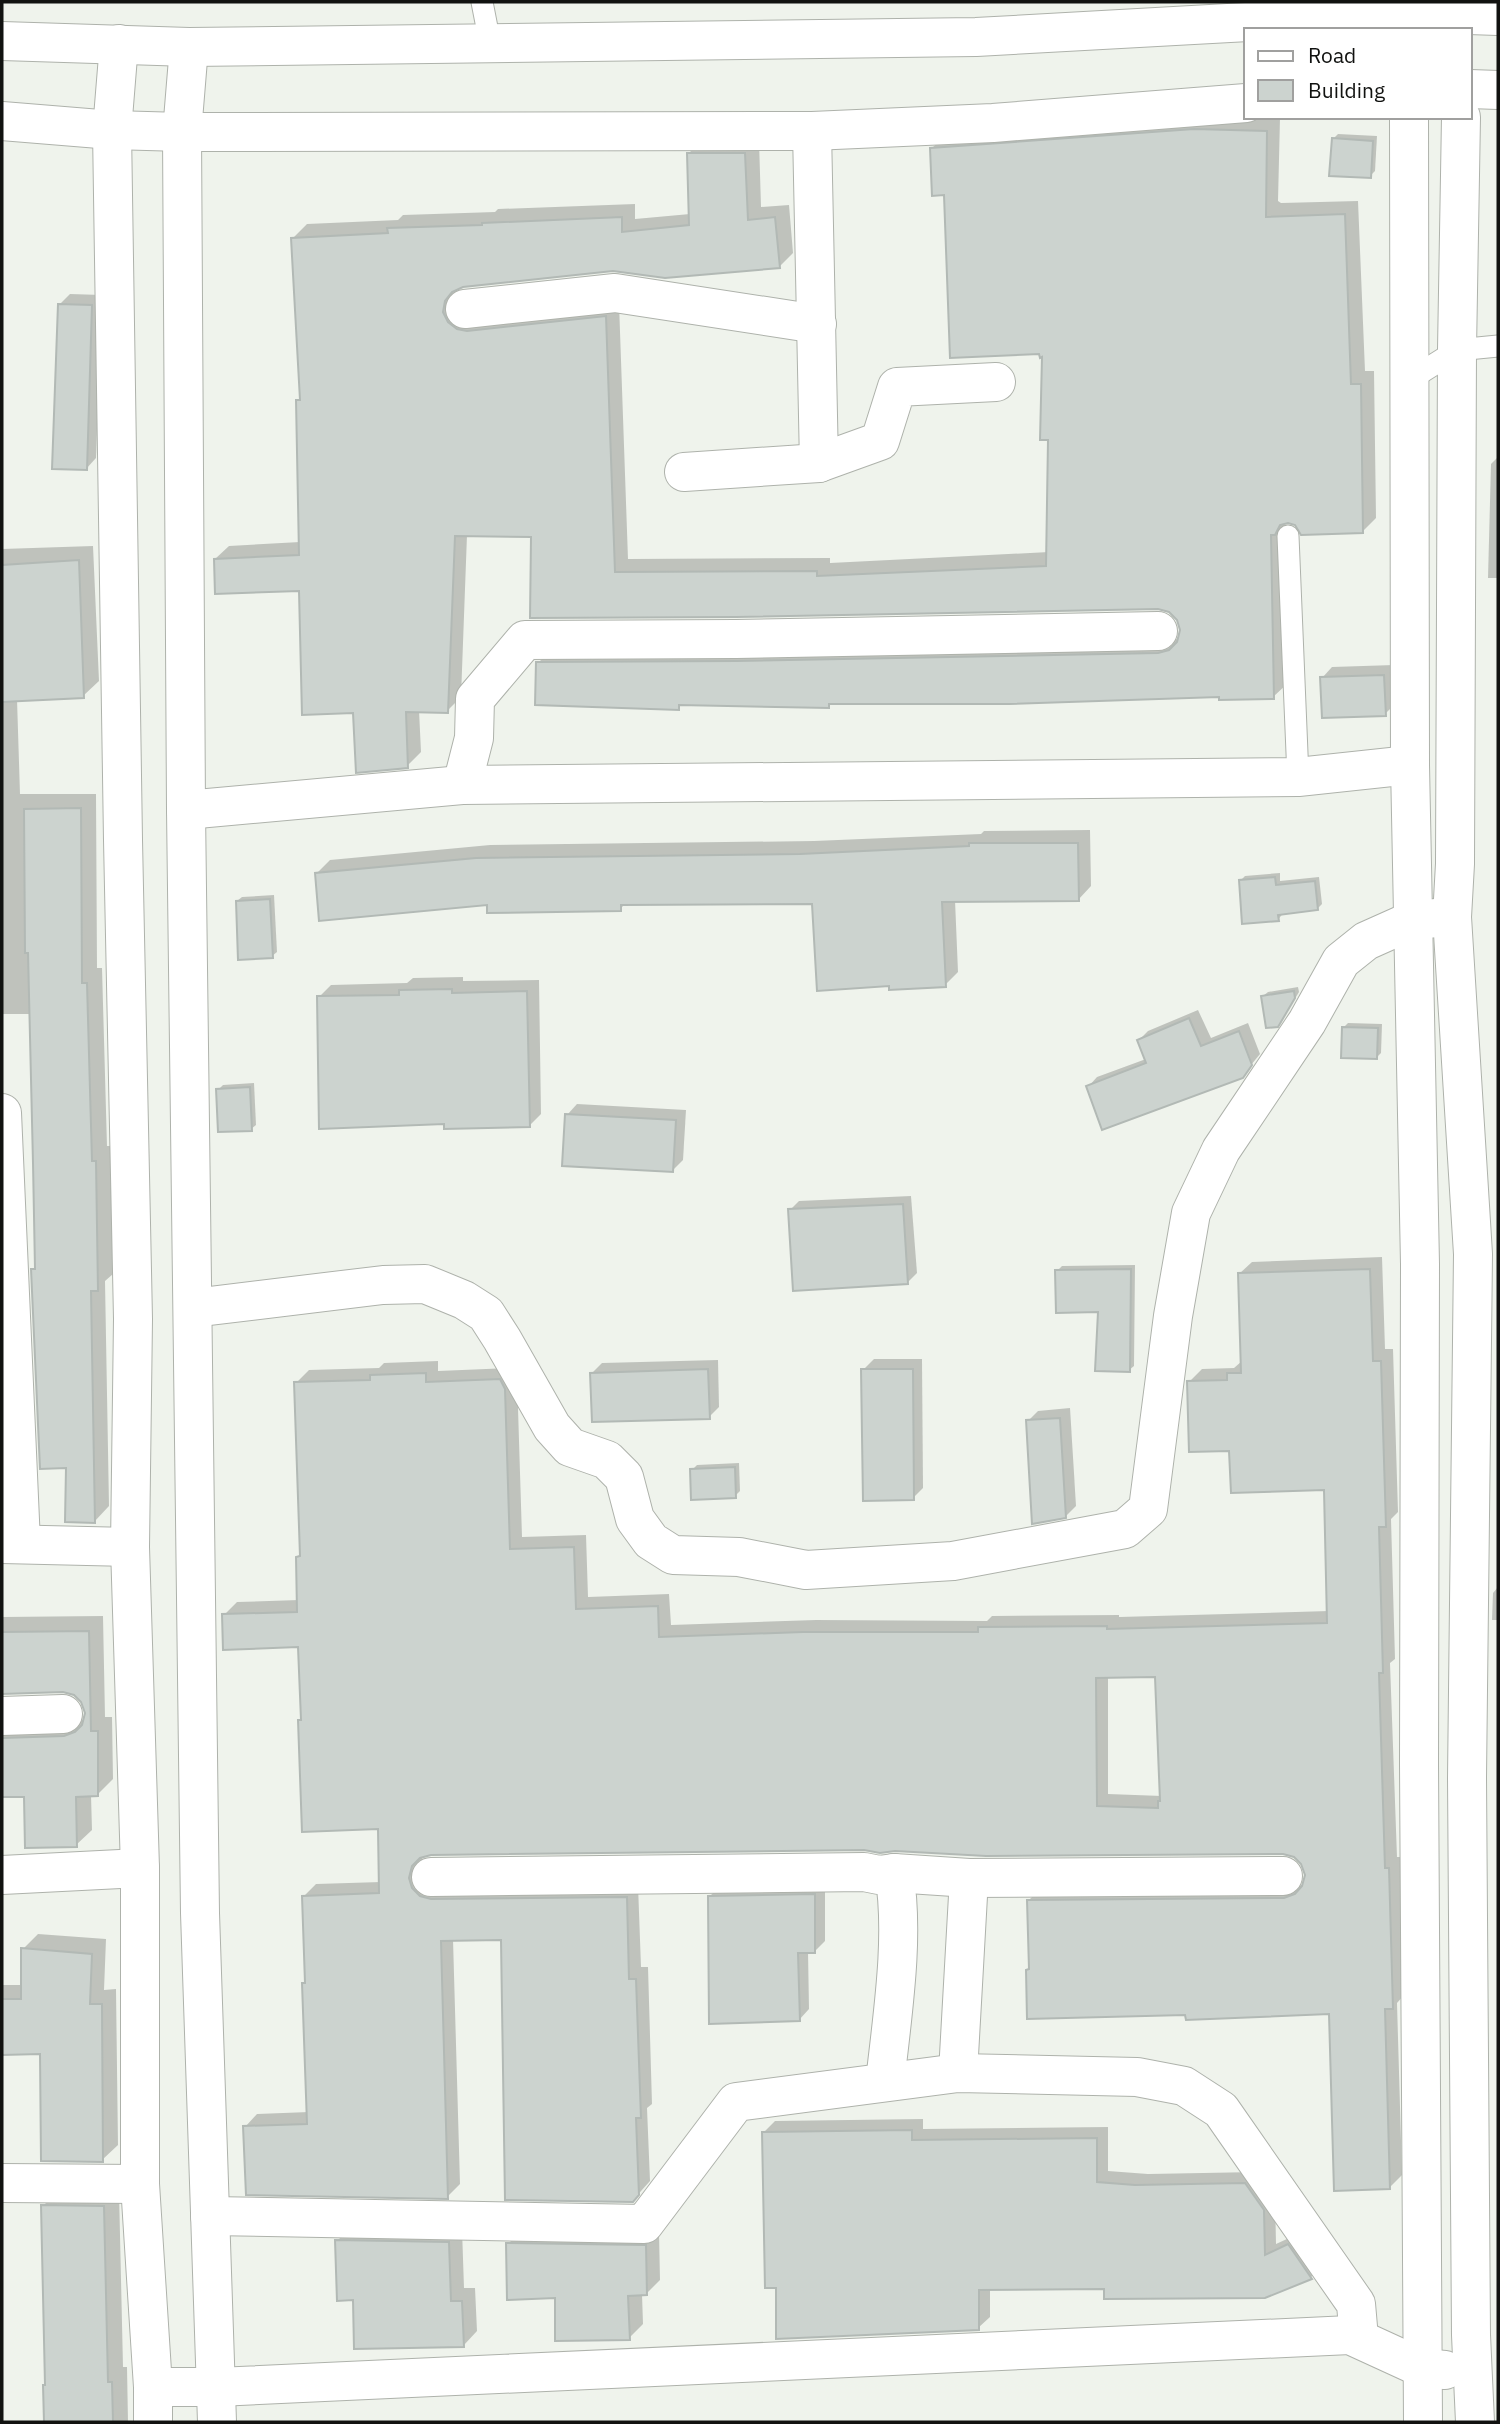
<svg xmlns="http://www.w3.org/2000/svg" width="1500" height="2424" font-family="'IBM Plex Sans',sans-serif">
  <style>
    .shadow { fill: #0003; fill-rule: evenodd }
    .building { fill: #ccd3cf; stroke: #b2b9b5; stroke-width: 2; fill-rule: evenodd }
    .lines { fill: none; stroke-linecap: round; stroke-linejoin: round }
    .lane-casing { stroke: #aeb2ab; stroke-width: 23 }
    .street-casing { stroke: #aeb2ab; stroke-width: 40 }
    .secondary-casing { stroke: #aeb2ab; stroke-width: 40 }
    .lane { stroke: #fff; stroke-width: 21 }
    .street { stroke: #fff; stroke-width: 38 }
    .secondary { stroke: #fff; stroke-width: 38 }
  </style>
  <rect width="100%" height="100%" fill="#eff3ec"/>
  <g class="shadow">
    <polygon points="1246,117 1280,118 1278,201 1281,203 1358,201 1365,371 1374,371 1376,518 1362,532 1288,521 1284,524 1287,684 1273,697 1221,695 833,702 828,706 683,703 678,708 538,663 552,649 1174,640 1180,638 1182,630 1179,619 1170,611 1158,607 532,616 532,535 467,535 461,697 447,711 419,710 421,752 407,766 355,711 301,589 215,559 229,546 300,542 298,401 301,398 293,238 307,224 398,220 403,215 495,212 498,209 635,204 635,219 690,214 688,154 702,140 759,140 761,207 789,205 793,253 779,267 613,269 458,287 456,297 619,303 628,559 830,558 830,563 1049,552 1050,438 1044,356 946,194 932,148 946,135"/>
    <polygon points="1338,134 1377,136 1375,171 1370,176 1333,139"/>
    <polygon points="70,294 102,295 96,458 86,469 60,304"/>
    <polygon points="1498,457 1498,578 1488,578 1491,464"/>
    <polygon points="93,546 99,681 83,696 17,699 20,794 96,794 97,968 102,968 107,1146 110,1146 113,1274 105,1281 109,1506 94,1522 67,1466 38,1324 31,1014 2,1014 2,549"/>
    <polygon points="1394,665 1395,704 1385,714 1322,678 1332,667"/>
    <polygon points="1090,830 1091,886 1078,900 955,900 958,972 945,985 891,984 813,902 626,903 620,909 489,903 317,873 330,860 490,845 814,841 981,834 984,831"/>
    <polygon points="1280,873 1280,881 1319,877 1322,904 1317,909 1283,913 1278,920 1240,881 1245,876"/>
    <polygon points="274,895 277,952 272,956 237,901 242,897"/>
    <polygon points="463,977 463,981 539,980 541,1114 529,1126 446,1122 319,997 331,985 407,983 413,978"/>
    <polygon points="1298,987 1299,992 1282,1020 1263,996 1268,992"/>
    <polygon points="1198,1010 1211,1038 1248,1023 1260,1054 1242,1076 1088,1087 1097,1077 1146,1059 1139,1040 1148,1031"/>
    <polygon points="1348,1023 1382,1024 1381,1053 1377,1057 1344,1027"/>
    <polygon points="254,1083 256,1125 251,1129 218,1090 223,1085"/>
    <polygon points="577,1104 686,1110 683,1160 673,1170 567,1115"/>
    <polygon points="911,1196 917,1273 908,1282 790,1210 799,1201"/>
    <path d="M1382 1257 1385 1349H1393L1398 1512 1391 1519 1395 1659 1390 1663 1397 1857H1401L1404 1995 1397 2003 1402 2175 1389 2188 1331 2012 1187 2013 1027 1970 1031 1967 1029 1900 1041 1888 1298 1886 1305 1884 1307 1875 1303 1863 1295 1856 1283 1852 864 1848 430 1853 423 1855 421 1864 638 1885 641 1967H648L652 2104 647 2108 650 2181 633 2200 502 1938 453 1939 460 2184 447 2197 245 2127 257 2114 309 2112 304 1896 316 1884 381 1882 379 1828 300 1721 302 1718 300 1645 224 1615 237 1602 299 1600 297 1557 302 1553 296 1383 309 1370 379 1368 384 1363 438 1361V1371L512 1368 517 1376 522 1537 586 1535 588 1597 669 1594 671 1625 816 1620 987 1621 992 1616 1119 1615V1617L1329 1611 1325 1489 1231 1449 1189 1382 1202 1369 1234 1368 1242 1361 1239 1274 1252 1262ZM1108 1676H1156L1162 1796 1108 1794Z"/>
    <polygon points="1135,1265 1134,1366 1129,1370 1100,1310 1057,1271 1062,1266"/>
    <polygon points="874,1359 922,1359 923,1488 913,1498 863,1370"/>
    <polygon points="718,1360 719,1407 709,1417 592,1373 602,1363"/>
    <polygon points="1070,1408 1076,1506 1066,1516 1028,1421 1038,1411"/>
    <polygon points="739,1463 740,1491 735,1496 692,1470 697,1465"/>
    <polygon points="1498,1587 1498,1620 1492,1620 1493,1593"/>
    <polygon points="103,1616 105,1717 112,1717 113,1779 97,1795 91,1795 92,1830 76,1845 26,1795 2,1795 2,1716 80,1721 85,1720 87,1713 83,1702 74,1693 62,1690 2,1692 2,1617"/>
    <polygon points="825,1885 825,1941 815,1951 808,1951 809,2009 799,2020 710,1896 720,1886"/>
    <polygon points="38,1934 106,1939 104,1990 116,1989 118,2145 102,2160 42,2052 2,2053 2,1985 23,1985 23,1949"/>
    <polygon points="923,2119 923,2129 1108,2127 1108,2171 1148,2174 1257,2172 1275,2197 1276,2244 1300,2233 1322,2266 1311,2277 1106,2287 990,2288 990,2317 978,2328 778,2286 763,2133 775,2121"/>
    <polygon points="59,2190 119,2191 123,2367 127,2367 128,2422 46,2422 44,2385 47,2383 43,2206"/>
    <polygon points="351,2227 462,2229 464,2288 475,2288 477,2331 464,2345 355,2298 337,2241"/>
    <polygon points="522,2230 659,2232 660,2280 646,2294 642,2294 643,2324 629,2338 556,2296 508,2244"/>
  </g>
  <g class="building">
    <polygon points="1194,129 1267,131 1266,217 1345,214 1351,384 1361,384 1363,533 1301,535 1295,525 1288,523 1280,525 1275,535 1271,535 1274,699 1219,700 1219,697 1009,704 829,704 829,708 679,705 679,710 535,705 536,662 736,661 1158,653 1169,650 1177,642 1180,630 1177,620 1169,612 1158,609 736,617 530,618 531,537 455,536 448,713 406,712 408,768 356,773 353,713 302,715 299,591 215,594 214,559 299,555 296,400 300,400 291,238 388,233 387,228 482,225 482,223 622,217 622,232 689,225 687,153 745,153 748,220 775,217 780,268 665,278 613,271 463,287 452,292 445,301 443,312 448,322 457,329 467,331 606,316 615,572 817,571 817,576 1046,566 1048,440 1040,440 1042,357 1040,358 1039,354 950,358 944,195 932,196 930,148"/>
    <polygon points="1332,138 1373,141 1371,178 1329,176"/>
    <polygon points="58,304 92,305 87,470 52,469"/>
    <polygon points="79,560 84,698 2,702 2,565"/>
    <polygon points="1384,675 1386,716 1322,718 1320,677"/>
    <polygon points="81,808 82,983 87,983 92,1161 96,1161 98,1291 91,1291 95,1523 65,1522 66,1468 40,1469 31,1269 35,1269 33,1163 28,953 25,953 24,809"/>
    <polygon points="969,843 1078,843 1079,901 942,902 946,987 889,990 889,986 817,991 812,904 621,905 621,911 487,913 487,905 319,921 315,873 476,858 800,854 969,846"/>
    <polygon points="1275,877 1276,885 1315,881 1318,910 1278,915 1279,921 1242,924 1239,880"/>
    <polygon points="270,899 273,958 238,960 236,901"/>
    <polygon points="452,989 452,993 527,991 530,1127 444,1129 444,1124 319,1129 317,996 399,995 399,990"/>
    <polygon points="1294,991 1295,998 1278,1027 1266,1028 1261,996"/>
    <polygon points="1189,1018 1201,1046 1239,1031 1252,1065 1243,1078 1102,1130 1086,1086 1146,1063 1137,1040"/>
    <polygon points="1342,1027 1378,1028 1377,1059 1341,1058"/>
    <polygon points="250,1087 252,1131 218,1132 216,1089"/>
    <polygon points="565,1114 676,1120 673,1172 562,1166"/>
    <polygon points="903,1204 908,1284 793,1291 788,1209"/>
    <polygon points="1131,1269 1130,1372 1095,1371 1098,1312 1056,1313 1055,1270"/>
    <path d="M1370 1269 1373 1361H1381L1386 1527H1379L1383 1673H1379L1385 1868H1389L1393 2009H1385L1390 2189 1334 2191 1329 2014 1186 2020 1185 2015 1027 2019 1026 1970 1029 1969 1027 1900 1284 1898 1295 1894 1302 1886 1305 1875 1301 1864 1294 1857 1283 1854 986 1856 895 1851 880 1853 864 1850 431 1855 420 1858 412 1866 409 1878 412 1888 420 1896 431 1899 627 1897 629 1979H636L641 2118H636L639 2195 633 2202 505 2200 501 1940 441 1941 448 2199 246 2195 243 2126 307 2124 302 1983H305L302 1896 379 1893 378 1829 302 1832 298 1720H301L298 1647 223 1650 222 1614 297 1612 296 1557 300 1556 294 1382 370 1380V1375L426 1373V1382L500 1379 505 1389 510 1549 574 1547 576 1609 658 1606 659 1637 803 1632H978V1627L1107 1626V1629L1327 1623 1324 1490 1231 1493 1229 1451 1189 1452 1187 1381 1227 1380V1373H1241L1238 1273ZM1155 1677 1160 1801H1158V1808L1097 1806 1096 1678Z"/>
    <polygon points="708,1369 710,1419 592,1422 590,1373"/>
    <polygon points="861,1369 913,1369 914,1500 863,1501"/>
    <polygon points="1060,1418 1066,1518 1032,1524 1026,1420"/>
    <polygon points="735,1467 736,1498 691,1500 690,1469"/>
    <polygon points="89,1631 91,1731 98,1731 98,1796 76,1797 77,1847 25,1848 24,1797 2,1797 2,1738 64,1736 75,1732 82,1725 85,1713 81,1702 74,1695 63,1692 2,1694 2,1632"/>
    <polygon points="815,1894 815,1953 798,1953 800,2021 709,2024 708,1896"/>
    <polygon points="21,1948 92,1954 90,2004 102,2004 103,2162 41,2161 40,2054 2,2055 2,1999 21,1999"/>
    <polygon points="912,2130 912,2140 1097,2138 1097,2182 1135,2185 1245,2183 1264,2210 1265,2255 1288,2244 1312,2279 1265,2298 1104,2299 1104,2289 979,2290 979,2330 776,2339 776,2288 765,2288 762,2132"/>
    <polygon points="41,2205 104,2206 108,2382 112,2382 113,2422 44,2422 43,2385 45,2385"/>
    <polygon points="335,2240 449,2242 451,2301 462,2301 464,2347 354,2349 353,2300 337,2301"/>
    <polygon points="506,2243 646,2245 647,2295 628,2296 630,2340 555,2341 555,2298 507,2300"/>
  </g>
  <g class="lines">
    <defs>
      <g id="lane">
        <polyline points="482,2 490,43"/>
        <polyline points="1411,379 1457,350 1498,346"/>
        <polyline points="1288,536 1298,777"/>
      </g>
      <g id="street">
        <polyline points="119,44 112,130 123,840 133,1319 130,1547 140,1868 140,2184 153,2387 153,2422"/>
        <polyline points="189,47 182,132 186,810 200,1913 217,2422"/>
        <polyline points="1409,117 1410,765 1420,1264 1419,1764 1423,2422"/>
        <polyline points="1461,117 1457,350 1455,864 1452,917 1473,1254 1467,1778 1471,2335 1475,2422"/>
        <polyline points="812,131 819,463"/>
        <polyline points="465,309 615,293 817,324"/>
        <polyline points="684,472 819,463 880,441 897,387 996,382"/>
        <polyline points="462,785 474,738 475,699 525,640 736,639 1158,631"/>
        <polyline points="186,810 462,785 1298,777 1410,765"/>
        <polyline points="2,1113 21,1543"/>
        <polyline points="193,1308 383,1285 425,1284 464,1300 486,1314 502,1339 552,1427 570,1447 607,1460 624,1477 635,1519 651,1541 673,1555 739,1557 806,1570 953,1561 1125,1529 1148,1509 1173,1316 1191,1213 1221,1150 1307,1022 1341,961 1366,941 1413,920 1437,918"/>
        <polyline points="2,1544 130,1547"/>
        <polyline points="2,1716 63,1714"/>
        <polyline points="894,1873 969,1878 1283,1876"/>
        <polyline points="2,1875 140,1868"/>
        <path d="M431 1877 864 1872 879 1875 894 1873C905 1937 892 2017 885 2082"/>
        <polyline points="958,2073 969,1878"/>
        <polyline points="2,2183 140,2184"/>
        <polyline points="210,2216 644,2224 736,2102 958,2073 1137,2077 1184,2086 1221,2110 1356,2304 1358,2327 1350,2335"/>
        <polyline points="153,2387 217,2387 1350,2335 1422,2368 1445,2370"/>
      </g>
      <g id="secondary">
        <polyline points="2,41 189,47 976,37 1410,13 1498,16"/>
        <polyline points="1470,89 1498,90"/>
        <polyline points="2,121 112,130 182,132 812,131 993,123 1246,103"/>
      </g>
    </defs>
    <use href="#lane" class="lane-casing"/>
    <use href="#street" class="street-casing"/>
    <use href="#secondary" class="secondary-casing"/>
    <use href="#lane" class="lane"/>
    <use href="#street" class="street"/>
    <use href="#secondary" class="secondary"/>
  </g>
  <rect width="1500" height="2424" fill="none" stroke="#111210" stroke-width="7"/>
  <rect x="1244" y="28" width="228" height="91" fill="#ffffff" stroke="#a0a09f" stroke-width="2"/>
  <rect x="1258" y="51" width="35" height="10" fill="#ffffff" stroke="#a0a09f" stroke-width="2"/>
  <text x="1308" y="63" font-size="21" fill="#111210">Road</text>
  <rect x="1258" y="80" width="35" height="21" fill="#ccd3cf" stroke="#a0a09f" stroke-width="2"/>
  <text x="1308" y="98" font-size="21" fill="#111210">Building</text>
</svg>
